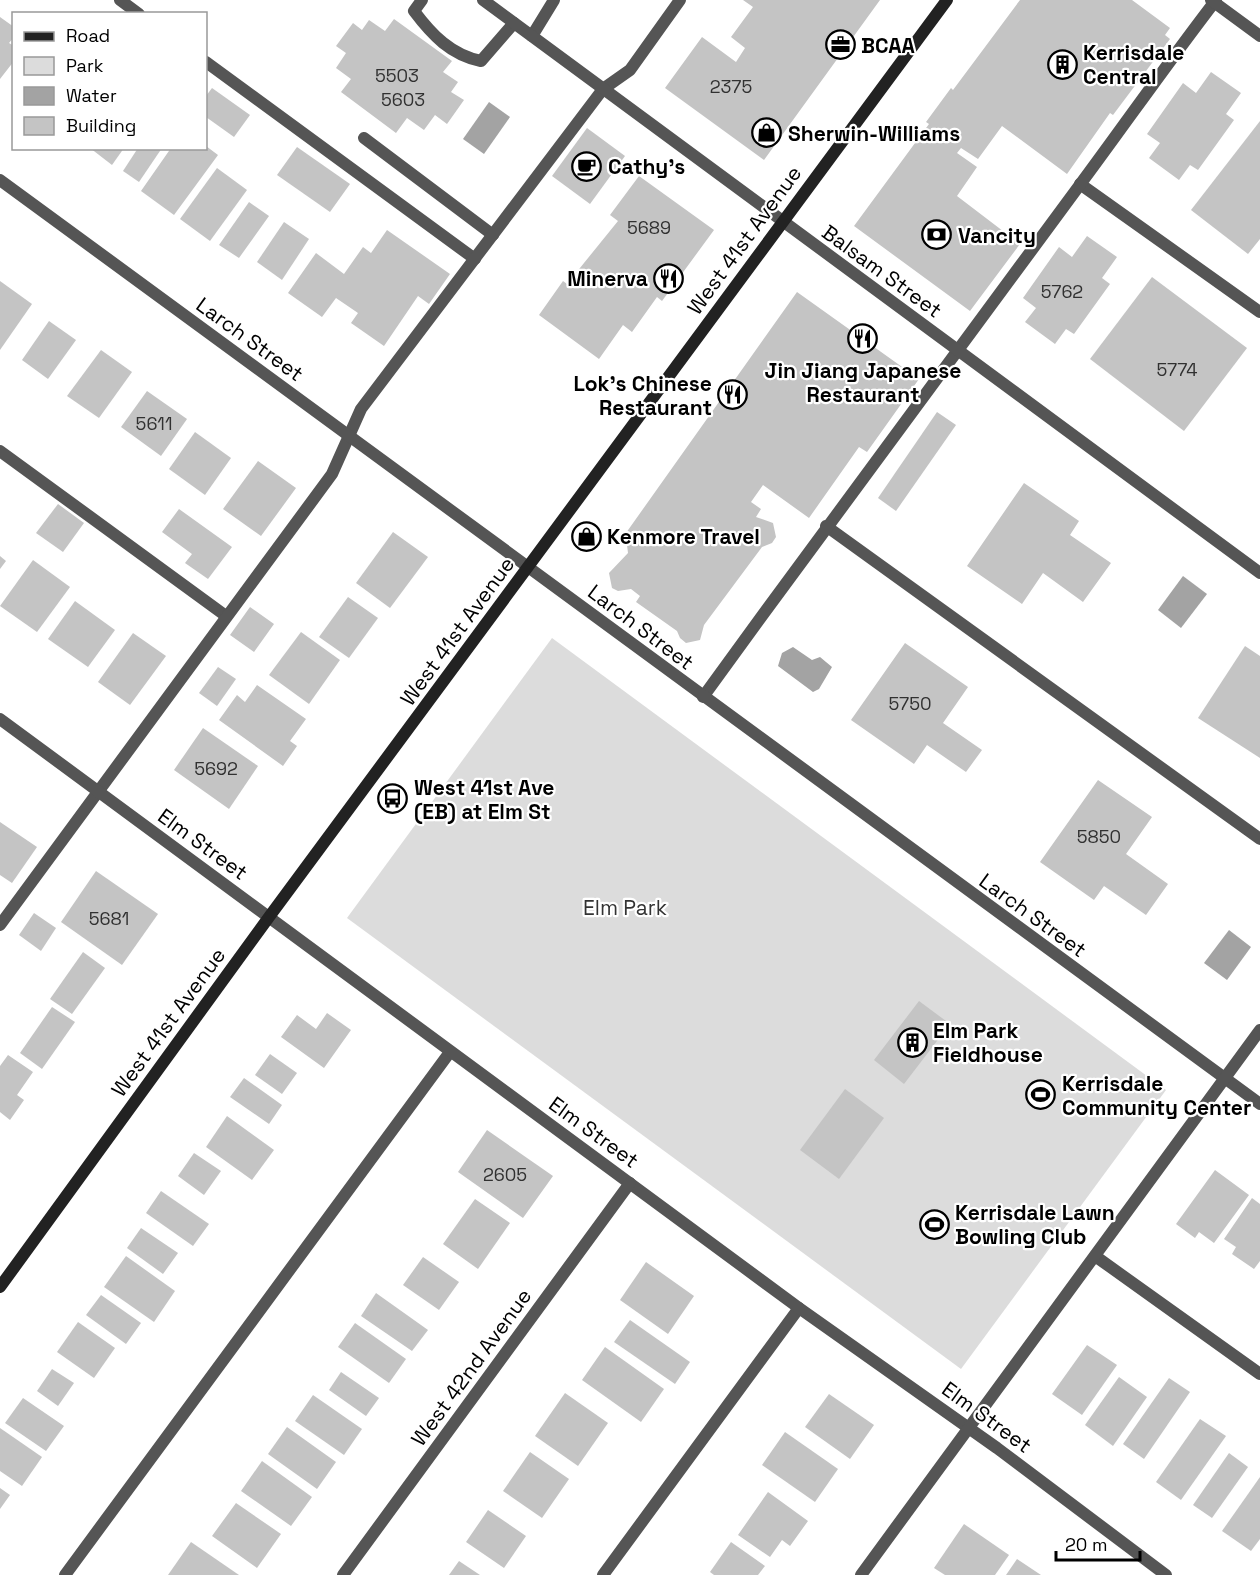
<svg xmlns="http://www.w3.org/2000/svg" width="1260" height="1575" font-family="'Space Grotesk',sans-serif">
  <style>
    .green { fill: #dcdcdc }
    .water { fill: #a3a3a3 }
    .building { fill: #c4c4c4 }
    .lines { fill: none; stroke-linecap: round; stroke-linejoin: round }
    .service { stroke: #555; stroke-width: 12 }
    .minor { stroke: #555; stroke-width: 12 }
    .tertiary { stroke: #555; stroke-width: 12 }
    .secondary { stroke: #222; stroke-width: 12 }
    .labels { text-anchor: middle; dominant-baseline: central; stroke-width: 4.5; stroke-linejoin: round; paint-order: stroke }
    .number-label { font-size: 18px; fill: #313131 }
    .poi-label { font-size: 21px; font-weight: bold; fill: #000; stroke: #fff; text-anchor: start }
    .street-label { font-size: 21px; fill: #000; stroke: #fff }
    .park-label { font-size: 21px; fill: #333; stroke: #fff }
  </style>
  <rect width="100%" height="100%" fill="#fff"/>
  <polygon class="green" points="552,638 1166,1090 961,1369 347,918"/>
  <g class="water">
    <polygon points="489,102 510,117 484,154 463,139"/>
    <polygon points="1183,576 1207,594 1181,628 1158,610"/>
    <polygon points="793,647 812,660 820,657 832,667 819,689 813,692 778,666 782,653"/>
    <polygon points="1229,930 1251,947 1227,980 1204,963"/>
  </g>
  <g class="building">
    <polygon points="743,0 880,0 764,160 665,88 702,37 736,62 745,48 731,37 753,7"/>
    <polygon points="1020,0 1132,0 1170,28 1165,35 1170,39 1113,115 1110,113 1067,174 1002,126 978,159 961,148 957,153 977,167 957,196 1020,244 970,311 854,226 929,124 926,122 951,88 953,90"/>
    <polygon points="0,17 14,27 14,37 9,43 14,46 14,61 0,79"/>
    <polygon points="394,19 452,61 443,72 458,82 451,92 464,100 447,124 435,115 424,130 407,118 396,133 341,92 351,79 336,68 346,53 336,46 353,23 362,30 369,20 385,31"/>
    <polygon points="1211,72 1241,93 1226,114 1234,120 1198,170 1190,165 1179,180 1149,158 1160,143 1147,134 1183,83 1196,93"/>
    <polygon points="212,88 250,115 234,137 206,117 206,96"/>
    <polygon points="1260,121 1260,239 1248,254 1191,210"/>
    <polygon points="587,128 625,156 590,204 552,176"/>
    <polygon points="206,146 218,155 174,215 141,191 171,148 206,148"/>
    <polygon points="297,147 350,184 330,212 277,175"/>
    <polygon points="90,148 124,148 112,165"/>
    <polygon points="138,148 162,148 139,182 123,171"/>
    <polygon points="217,168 247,190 210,241 180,219"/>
    <polygon points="639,176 714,230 662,301 657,297 632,332 623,325 599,359 539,315 563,281 567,284 618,221 610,215"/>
    <polygon points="249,202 269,216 239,258 219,245"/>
    <polygon points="284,222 309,239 282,280 257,262"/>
    <polygon points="387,230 450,274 429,304 418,296 384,346 351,323 358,313 336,298 322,317 288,293 316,253 344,274 363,247 371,253"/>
    <polygon points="1087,236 1117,257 1102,278 1110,284 1074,334 1066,329 1055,344 1025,322 1036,308 1023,298 1059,247 1072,257"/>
    <polygon points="1152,277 1247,348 1184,431 1090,359"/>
    <polygon points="0,281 32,304 0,350"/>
    <polygon points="797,292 919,379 867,452 859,447 809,518 763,485 751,502 761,509 756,517 773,523 776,537 772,543 762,547 704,625 700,640 686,643 680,638 677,631 636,602 640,596 631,589 618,591 612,588 609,573 628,553 627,545 621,540"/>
    <polygon points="49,321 76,340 48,379 22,360"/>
    <polygon points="101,350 132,372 99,418 67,396"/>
    <polygon points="147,391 187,419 161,456 121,427"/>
    <polygon points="937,412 956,425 896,511 878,498"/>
    <polygon points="195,432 231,458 205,495 169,469"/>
    <polygon points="258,461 296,488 261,536 223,509"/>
    <polygon points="1024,483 1079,521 1070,535 1111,563 1083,602 1043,573 1022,604 967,566"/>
    <polygon points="58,504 84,523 63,552 36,533"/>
    <polygon points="179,509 232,547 208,579 185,563 192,554 162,532"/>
    <polygon points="393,532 428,557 390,608 356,583"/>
    <polygon points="0,556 6,561 0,569"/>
    <polygon points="33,560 70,587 37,632 0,606"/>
    <polygon points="348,597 378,618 349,658 319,637"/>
    <polygon points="75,601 115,630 88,667 48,639"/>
    <polygon points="250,607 274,624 254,652 230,635"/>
    <polygon points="301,632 340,660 309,704 269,675"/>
    <polygon points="133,633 166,656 130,705 98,682"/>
    <polygon points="905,643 968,687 943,723 982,750 966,772 927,745 914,764 851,720"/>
    <polygon points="1245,646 1260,656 1260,758 1198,718"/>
    <polygon points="218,667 236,679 217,706 199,693"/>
    <polygon points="257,685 306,719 290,741 297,746 283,766 219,720 237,695 245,702"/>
    <polygon points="203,728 258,766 229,809 174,770"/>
    <polygon points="1098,780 1152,817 1126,854 1168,884 1146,915 1104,886 1094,900 1040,862"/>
    <polygon points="0,822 37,847 12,883 0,875"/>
    <polygon points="96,871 158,914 122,965 61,922"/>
    <polygon points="34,913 56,928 41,951 19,935"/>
    <polygon points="83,952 105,968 72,1014 50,999"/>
    <polygon points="919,1001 950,1024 904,1084 874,1060"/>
    <polygon points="52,1007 75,1022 42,1069 20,1053"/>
    <polygon points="327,1013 351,1030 324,1068 281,1037 297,1015 316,1029"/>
    <polygon points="270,1054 297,1073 282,1094 255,1075"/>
    <polygon points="8,1055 33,1072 17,1095 24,1100 10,1120 0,1112 0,1066"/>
    <polygon points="244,1078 282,1105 269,1124 230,1097"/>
    <polygon points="845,1089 884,1118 839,1179 800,1150"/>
    <polygon points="227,1116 274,1150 252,1180 206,1147"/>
    <polygon points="487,1130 553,1176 523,1218 458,1172"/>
    <polygon points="194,1153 221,1171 204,1195 178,1176"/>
    <polygon points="1215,1170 1249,1195 1214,1243 1199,1232 1195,1238 1176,1224"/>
    <polygon points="161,1191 209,1224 193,1246 146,1213"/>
    <polygon points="1252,1198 1260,1204 1260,1261 1254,1269 1232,1254 1236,1247 1224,1239"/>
    <polygon points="475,1199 510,1223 478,1269 443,1244"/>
    <polygon points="141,1228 178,1253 163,1274 127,1248"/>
    <polygon points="126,1256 175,1291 154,1322 104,1287"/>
    <polygon points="423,1257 459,1282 439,1310 403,1285"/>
    <polygon points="646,1262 694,1296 668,1334 620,1300"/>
    <polygon points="376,1293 428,1330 412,1351 361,1316"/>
    <polygon points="101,1295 141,1323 126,1344 86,1315"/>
    <polygon points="630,1320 690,1362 675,1384 614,1342"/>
    <polygon points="78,1322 115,1348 94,1378 57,1352"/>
    <polygon points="355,1323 406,1359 389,1383 338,1347"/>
    <polygon points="1087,1345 1117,1365 1082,1415 1052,1394"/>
    <polygon points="605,1347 664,1389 641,1422 582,1380"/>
    <polygon points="52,1369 74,1383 58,1406 37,1391"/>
    <polygon points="341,1372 379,1398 366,1416 329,1390"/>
    <polygon points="1119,1377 1147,1397 1113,1446 1085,1425"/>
    <polygon points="1169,1378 1190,1392 1144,1459 1123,1444"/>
    <polygon points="565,1393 608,1423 578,1466 535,1436"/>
    <polygon points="829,1394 874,1425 850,1459 805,1427"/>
    <polygon points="313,1395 362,1429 344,1455 295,1421"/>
    <polygon points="23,1398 64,1426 46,1451 5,1423"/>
    <polygon points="1200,1419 1226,1436 1181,1500 1156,1482"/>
    <polygon points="287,1427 336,1462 317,1489 268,1454"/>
    <polygon points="0,1428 42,1457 22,1486 0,1471"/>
    <polygon points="785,1432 838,1469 815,1502 762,1465"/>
    <polygon points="530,1452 569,1479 542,1518 503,1491"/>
    <polygon points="1229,1453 1248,1467 1212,1518 1193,1505"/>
    <polygon points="262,1461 312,1497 291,1526 241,1491"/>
    <polygon points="1260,1477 1260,1539 1251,1551 1222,1531"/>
    <polygon points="0,1488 10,1495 0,1509"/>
    <polygon points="768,1492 808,1521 790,1546 782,1540 770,1557 738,1535"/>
    <polygon points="236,1503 281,1534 257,1568 212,1536"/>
    <polygon points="488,1510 526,1536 504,1568 466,1542"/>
    <polygon points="964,1524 1009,1555 995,1575 945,1575 934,1568"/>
    <polygon points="191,1542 239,1575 168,1575"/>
    <polygon points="731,1542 765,1566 758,1575 714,1575 710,1572"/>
    <polygon points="1017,1559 1041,1575 1006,1575"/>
    <polygon points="459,1561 480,1575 449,1575"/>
  </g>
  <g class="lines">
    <g class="service">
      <polyline points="120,0 139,14"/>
      <path d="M422 0 414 11C432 35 451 55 481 61L514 23"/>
      <polyline points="532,36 554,0"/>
      <polyline points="206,62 475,259"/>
      <polyline points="364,138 493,235"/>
      <polyline points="1080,184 1260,312"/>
      <polyline points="0,451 226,616"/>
      <polyline points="826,526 1260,839"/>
      <path d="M703 697C827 526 952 356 1079 186 1125 124 1169 61 1216 0"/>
      <polyline points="0,925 332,474 361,409 603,89 630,70 680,0"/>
      <polyline points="1095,1256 1260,1374"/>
      <polyline points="65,1575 450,1052"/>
      <polyline points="603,1575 799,1308"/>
    </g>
    <g class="minor">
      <polyline points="483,0 1260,573"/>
      <polyline points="1211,0 1260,36"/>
      <polyline points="528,567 1260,1104"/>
      <polyline points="0,719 799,1308 997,1448 1166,1575"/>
      <polyline points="343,1575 630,1183"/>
      <polyline points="861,1575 1260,1030"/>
    </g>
    <polyline class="tertiary" points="0,180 528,567"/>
    <polyline class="secondary" points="0,1287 269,917 947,0"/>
  </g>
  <defs>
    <symbol id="office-ring" viewBox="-11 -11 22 22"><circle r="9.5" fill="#fff" stroke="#000" stroke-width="1.5"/><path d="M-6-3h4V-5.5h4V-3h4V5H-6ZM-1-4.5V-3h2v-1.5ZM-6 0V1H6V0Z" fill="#000"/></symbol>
    <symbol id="building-ring" viewBox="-11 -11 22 22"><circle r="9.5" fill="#fff" stroke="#000" stroke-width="1.5"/><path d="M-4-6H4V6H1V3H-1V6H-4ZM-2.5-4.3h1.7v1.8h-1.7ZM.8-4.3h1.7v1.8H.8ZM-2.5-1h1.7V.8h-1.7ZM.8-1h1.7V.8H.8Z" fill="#000"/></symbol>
    <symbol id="shop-ring" viewBox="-11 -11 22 22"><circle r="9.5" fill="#fff" stroke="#000" stroke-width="1.5"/><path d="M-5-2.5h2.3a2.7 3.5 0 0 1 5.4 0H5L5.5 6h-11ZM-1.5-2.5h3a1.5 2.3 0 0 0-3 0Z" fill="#000"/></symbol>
    <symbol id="cafe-ring" viewBox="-11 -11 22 22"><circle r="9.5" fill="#fff" stroke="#000" stroke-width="1.5"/><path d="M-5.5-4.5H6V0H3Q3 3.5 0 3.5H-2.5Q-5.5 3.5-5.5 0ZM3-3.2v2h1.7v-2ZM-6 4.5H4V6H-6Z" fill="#000"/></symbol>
    <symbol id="bank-ring" viewBox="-11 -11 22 22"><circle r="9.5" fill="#fff" stroke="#000" stroke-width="1.5"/><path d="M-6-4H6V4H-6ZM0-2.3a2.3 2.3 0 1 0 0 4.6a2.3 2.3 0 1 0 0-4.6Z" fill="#000"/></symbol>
    <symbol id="restaurant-ring" viewBox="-11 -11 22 22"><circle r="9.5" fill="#fff" stroke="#000" stroke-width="1.5"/><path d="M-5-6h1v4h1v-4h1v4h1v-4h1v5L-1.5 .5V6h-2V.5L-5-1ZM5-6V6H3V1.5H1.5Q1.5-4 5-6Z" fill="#000"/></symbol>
    <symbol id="bus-ring" viewBox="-11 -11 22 22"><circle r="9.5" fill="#fff" stroke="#000" stroke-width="1.5"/><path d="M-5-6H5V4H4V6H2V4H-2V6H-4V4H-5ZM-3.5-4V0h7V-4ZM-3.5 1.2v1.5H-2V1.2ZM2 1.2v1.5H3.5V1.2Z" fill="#000"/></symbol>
    <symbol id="stadium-ring" viewBox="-11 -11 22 22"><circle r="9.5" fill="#fff" stroke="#000" stroke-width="1.5"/><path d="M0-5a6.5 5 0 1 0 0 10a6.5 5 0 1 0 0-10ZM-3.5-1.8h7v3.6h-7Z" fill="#000"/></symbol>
  </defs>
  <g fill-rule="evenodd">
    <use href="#office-ring" x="824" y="28" width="33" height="33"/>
    <use href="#building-ring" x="1046" y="48" width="33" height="33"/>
    <use href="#shop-ring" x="750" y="116" width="33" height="33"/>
    <use href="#cafe-ring" x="570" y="150" width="33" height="33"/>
    <use href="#bank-ring" x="920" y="218" width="33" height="33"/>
    <use href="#restaurant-ring" x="652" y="262" width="33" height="33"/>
    <use href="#restaurant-ring" x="846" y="322" width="33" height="33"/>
    <use href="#restaurant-ring" x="716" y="378" width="33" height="33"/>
    <use href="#shop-ring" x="570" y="520" width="33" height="33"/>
    <use href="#bus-ring" x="376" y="782" width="33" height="33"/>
    <use href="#building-ring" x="896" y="1026" width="33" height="33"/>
    <use href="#stadium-ring" x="1024" y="1078" width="33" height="33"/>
    <use href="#stadium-ring" x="918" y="1208" width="33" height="33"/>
  </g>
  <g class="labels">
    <g class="number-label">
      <text x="397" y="75">5503</text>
      <text x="731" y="86">2375</text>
      <text x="403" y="99">5603</text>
      <text x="649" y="227">5689</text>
      <text x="1062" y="291">5762</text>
      <text x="1177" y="369">5774</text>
      <text x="154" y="423">5611</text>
      <text x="910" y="703">5750</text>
      <text x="216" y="768">5692</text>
      <text x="1099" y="836">5850</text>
      <text x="109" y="918">5681</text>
      <text x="505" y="1174">2605</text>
    </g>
    <g class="poi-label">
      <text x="861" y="45">BCAA</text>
      <text x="1083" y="52">Kerrisdale<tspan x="1083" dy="24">Central</tspan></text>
      <text x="788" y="133">Sherwin-Williams</text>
      <text x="608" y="166">Cathy's</text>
      <text x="958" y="235">Vancity</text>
      <text x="648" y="278" text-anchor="end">Minerva</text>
      <text x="863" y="370" text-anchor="middle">Jin Jiang Japanese<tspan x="863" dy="24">Restaurant</tspan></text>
      <text x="712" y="383" text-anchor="end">Lok's Chinese<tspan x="712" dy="24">Restaurant</tspan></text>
      <text x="607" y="536">Kenmore Travel</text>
      <text x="414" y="787">West 41st Ave<tspan x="414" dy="24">(EB) at Elm St</tspan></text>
      <text x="933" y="1030">Elm Park<tspan x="933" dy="24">Fieldhouse</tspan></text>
      <text x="1062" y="1083">Kerrisdale<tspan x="1062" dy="24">Community Center</tspan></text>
      <text x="955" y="1212">Kerrisdale Lawn<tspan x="955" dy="24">Bowling Club</tspan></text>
    </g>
    <g class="street-label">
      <text transform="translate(744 240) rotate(-54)">West 41st Avenue</text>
      <text transform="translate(882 271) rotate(36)">Balsam Street</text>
      <text transform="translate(250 339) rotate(36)">Larch Street</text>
      <text transform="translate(641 627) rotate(37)">Larch Street</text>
      <text transform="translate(457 631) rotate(-54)">West 41st Avenue</text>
      <text transform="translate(203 844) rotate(36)">Elm Street</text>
      <text transform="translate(1033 915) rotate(36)">Larch Street</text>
      <text transform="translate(168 1022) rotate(-54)">West 41st Avenue</text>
      <text transform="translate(594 1132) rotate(36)">Elm Street</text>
      <text transform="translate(471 1367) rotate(-54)">West 42nd Avenue</text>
      <text transform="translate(987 1417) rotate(36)">Elm Street</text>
    </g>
    <g class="park-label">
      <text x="625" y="907">Elm Park</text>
    </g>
  </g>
  <rect x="12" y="12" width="195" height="138" fill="#ffffff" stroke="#999999" stroke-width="1.5"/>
  <rect x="24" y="32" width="30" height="9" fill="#222222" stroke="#999999" stroke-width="1.5"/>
  <text x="66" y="42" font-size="18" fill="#000000">Road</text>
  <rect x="24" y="57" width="30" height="18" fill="#dcdcdc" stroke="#999999" stroke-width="1.5"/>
  <text x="66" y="72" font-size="18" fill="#000000">Park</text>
  <rect x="24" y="87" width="30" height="18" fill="#a3a3a3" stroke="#999999" stroke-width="1.5"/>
  <text x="66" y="102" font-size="18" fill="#000000">Water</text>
  <rect x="24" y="117" width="30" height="18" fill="#c4c4c4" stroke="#999999" stroke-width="1.5"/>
  <text x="66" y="132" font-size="18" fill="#000000">Building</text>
  <path d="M1056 1551v9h84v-9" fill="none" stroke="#000000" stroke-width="3"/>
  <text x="1065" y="1551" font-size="18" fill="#000000" stroke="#ffffff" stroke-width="4.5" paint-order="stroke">20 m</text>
</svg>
